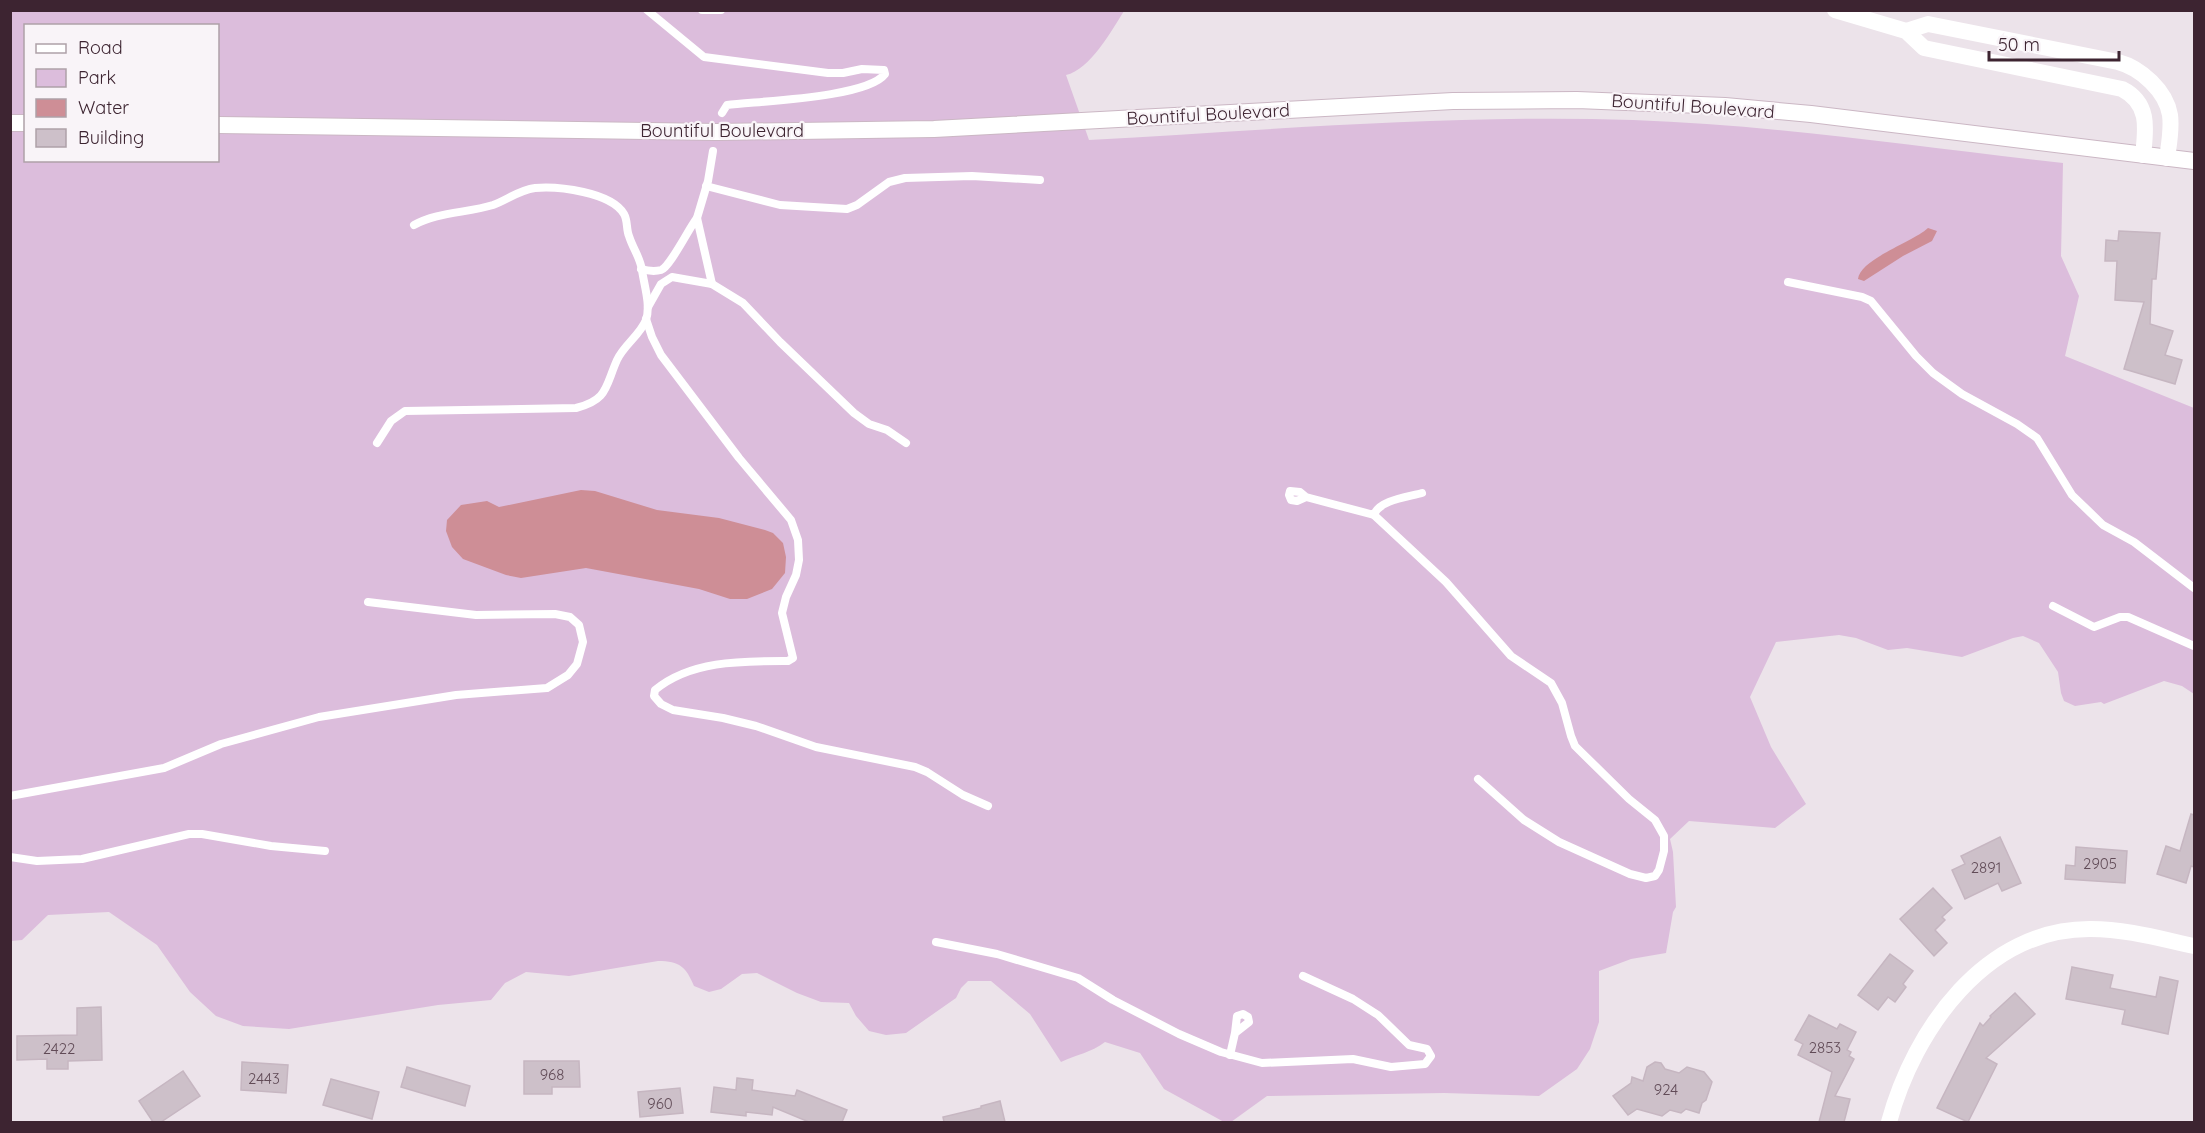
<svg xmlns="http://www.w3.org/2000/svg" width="2205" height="1133" font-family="Quicksand,sans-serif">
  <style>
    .green { fill: #dcbddc; fill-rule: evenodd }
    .water { fill: #ce8e96 }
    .building { fill: #cdc0c9; stroke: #c6b6c1; stroke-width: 1.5 }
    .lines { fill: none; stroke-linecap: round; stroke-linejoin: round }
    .secondary-casing { stroke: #cbb7c4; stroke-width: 18 }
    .service { stroke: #fff; stroke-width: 8 }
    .minor { stroke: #fff; stroke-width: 16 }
    .secondary { stroke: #fff; stroke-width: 16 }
    .labels { text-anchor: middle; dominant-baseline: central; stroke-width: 4.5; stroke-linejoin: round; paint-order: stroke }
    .number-label { font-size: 15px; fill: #614b57 }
    .street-label { font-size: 18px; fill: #3d2431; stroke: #f9f4f8 }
  </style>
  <rect width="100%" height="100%" fill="#ece3ea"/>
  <path class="green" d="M10 11H1124C1112 30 1090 70 1066 75L1089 140C1270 130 1452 114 1633 120 1777 125 1920 147 2063 163L2061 256 2079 296 2065 356 2194 408V694L2182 686 2164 681 2104 704 2101 702 2075 706 2064 701 2061 693 2058 672 2039 643 2023 636 2013 638 1962 657 1907 648 1888 650 1856 638 1839 635 1776 642 1750 697 1771 747 1806 804 1775 828 1689 821 1670 839 1673 852 1676 907 1673 912 1666 953 1631 959 1599 971V1022L1590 1049 1577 1069 1539 1096 1444 1093 1267 1096 1231 1122H1224L1164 1089 1140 1053 1105 1042C1090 1053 1078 1054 1061 1062L1030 1014 991 981H968L961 988 956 998 906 1033 886 1035 869 1031 856 1016 849 1003 821 1002 797 993 757 973 742 974 721 989 709 992 694 986C686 967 680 961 658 961L569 976 526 972 505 983 491 1000 438 1005 289 1029 243 1026 216 1016 190 992 157 945 109 912 48 915 22 940 11 941ZM26 26H218V160H26Z"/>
  <g class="water">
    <path d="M1928 228 1937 231 1932 241 1903 256 1864 281 1858 279C1860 259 1913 242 1928 228Z"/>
    <polygon points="581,490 595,491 657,510 719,518 765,530 773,533 783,543 786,557 785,573 772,589 747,599 730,599 699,589 586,568 521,578 506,575 463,559 452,547 446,531 447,520 461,505 487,501 499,507"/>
  </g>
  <g class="building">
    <polygon points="2119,231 2160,233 2156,279 2152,279 2150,324 2173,331 2165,355 2182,360 2175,384 2124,369 2144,302 2115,300 2117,261 2105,261 2106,240 2118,241"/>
    <polygon points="2191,814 2194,815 2194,867 2191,866 2186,883 2157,874 2166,846 2180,851"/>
    <polygon points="2000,837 2021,883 2002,891 1998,883 1965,899 1952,870 1965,864 1961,856"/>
    <polygon points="2076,847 2127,851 2125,883 2065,879 2066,865 2075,866"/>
    <polygon points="1933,888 1952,908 1942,917 1945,920 1935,930 1947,943 1934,956 1900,919"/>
    <polygon points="1890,954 1913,971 1903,984 1906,987 1895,1002 1888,997 1878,1010 1858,995"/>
    <polygon points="2072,967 2113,975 2110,988 2156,997 2160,977 2178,981 2168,1034 2122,1024 2125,1010 2066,999"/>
    <polygon points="2015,993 2035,1014 1986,1058 1997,1064 1968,1122 1937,1108 1980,1023 1983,1026 1991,1017 1990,1016"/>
    <polygon points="101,1007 102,1060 68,1061 68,1069 47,1069 47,1059 17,1060 17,1036 77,1035 77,1008"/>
    <polygon points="1809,1015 1837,1029 1840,1024 1856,1032 1847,1050 1851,1052 1849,1056 1854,1059 1835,1096 1850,1099 1844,1122 1819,1122 1832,1072 1798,1055 1803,1044 1795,1040"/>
    <polygon points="524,1061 579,1061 580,1087 552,1087 552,1094 524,1094"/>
    <polygon points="242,1062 288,1065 286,1093 241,1090"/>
    <polygon points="1655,1062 1661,1063 1665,1069 1679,1073 1687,1067 1704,1072 1712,1082 1706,1100 1702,1103 1699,1113 1686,1109 1681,1113 1670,1110 1662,1116 1637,1109 1628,1115 1613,1096 1631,1083 1632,1077 1643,1081 1647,1067"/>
    <polygon points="407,1067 470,1086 465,1106 401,1087"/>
    <polygon points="183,1071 200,1096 161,1122 153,1122 139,1101"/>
    <polygon points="737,1078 753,1080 752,1090 795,1096 797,1090 847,1110 842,1122 809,1122 773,1107 772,1115 746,1112 746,1116 711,1112 714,1087 736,1090"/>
    <polygon points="331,1079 379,1092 372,1119 323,1105"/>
    <polygon points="680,1088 683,1113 640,1117 638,1092"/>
    <polygon points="1000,1101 1005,1122 944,1122 943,1117 981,1108 981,1106"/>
  </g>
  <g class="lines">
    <defs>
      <g id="secondary">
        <polyline points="10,123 26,123"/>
        <polyline points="218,125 717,132 934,129 1453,101 1577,100 1725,106 1811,114 2194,161"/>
      </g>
    </defs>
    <use href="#secondary" class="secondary-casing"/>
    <g class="service">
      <path d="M647 10 704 57 828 73H843L862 69 884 70 885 74C867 98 759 101 727 105L722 113"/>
      <polyline points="702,10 721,10"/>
      <polyline points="706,186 780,205 847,209 857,205 889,182 905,178 972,176 1040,180"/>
      <polyline points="697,218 708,181 713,151"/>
      <path d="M641 269C648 271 654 272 661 270 670 267 689 228 697 218L712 284 672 277 661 284 648 307"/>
      <polyline points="1788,282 1862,297 1871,301 1916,356 1933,373 1962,394 2017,424 2037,438 2072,495 2103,525 2134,542 2194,588"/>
      <polyline points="712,284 743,303 780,342 854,413 869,424 887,430 906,443"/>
      <path d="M646 319 652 337 661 355 739 458 791 520 798 540 799 560 796 575 786 597 782 613 793 658 788 661C743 661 691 660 655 690L654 696 661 704 673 710 723 718 756 726 816 747 915 767 927 772 963 795 988 806"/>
      <path d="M377 443 391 421 405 411 576 408C608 400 605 387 617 360 624 345 640 335 646 320 651 305 644 285 642 270 640 257 633 249 629 236 626 229 628 221 624 214 611 192 558 186 535 188 519 190 507 200 493 205 467 213 437 212 414 225"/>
      <path d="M1306 497 1300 492 1290 491 1289 495 1291 500 1297 501 1306 497 1374 515C1379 500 1408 497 1422 493"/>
      <polyline points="1374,515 1446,582 1511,656 1551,683 1562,703 1571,736 1575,746 1629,799 1655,820 1664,836 1664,851 1659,870 1655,876 1646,878 1630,874 1559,842 1524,820 1478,779"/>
      <polyline points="2053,606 2094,627 2120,617 2128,617 2194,646"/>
      <polyline points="10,796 164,768 221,744 319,717 456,695 547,688 568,675 577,664 583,642 579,625 570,617 555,614 476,615 368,602"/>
      <polyline points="10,857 37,861 82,859 189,834 202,834 271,846 325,851"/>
      <polyline points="936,942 997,954 1078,978 1113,1000 1179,1034 1221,1052 1262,1063 1353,1059 1391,1067 1425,1064 1431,1056 1427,1049 1409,1045 1378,1015 1353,999 1303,976"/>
      <polyline points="1230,1055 1235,1033 1249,1022 1248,1017 1243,1014 1237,1016 1235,1033"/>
    </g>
    <g class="minor">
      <path d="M1835 10 1906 31 1924 48 2122 89C2150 103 2146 129 2143 155"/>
      <path d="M1906 31 1928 24 2118 62C2141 68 2166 91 2170 115 2172 129 2169 144 2167 158"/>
      <path d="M1889 1122C1914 1030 1985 928 2091 929 2126 929 2161 939 2194 946"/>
    </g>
    <use href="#secondary" class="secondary"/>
  </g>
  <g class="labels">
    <g class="number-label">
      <text x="2100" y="863">2905</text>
      <text x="1986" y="867">2891</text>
      <text x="1825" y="1047">2853</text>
      <text x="59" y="1048">2422</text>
      <text x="552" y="1074">968</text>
      <text x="264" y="1078">2443</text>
      <text x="1666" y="1089">924</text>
      <text x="660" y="1103">960</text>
    </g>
    <g class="street-label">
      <text transform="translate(1693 106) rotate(4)">Bountiful Boulevard</text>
      <text transform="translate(1208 114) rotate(-3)">Bountiful Boulevard</text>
      <text x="722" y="130">Bountiful Boulevard</text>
    </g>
  </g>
  <rect width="2205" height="1133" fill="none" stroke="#3d2431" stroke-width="24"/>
  <rect x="24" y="24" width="195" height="138" fill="#f9f4f8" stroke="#aea1a8" stroke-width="1.5"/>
  <rect x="36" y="44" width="30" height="9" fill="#ffffff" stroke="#aea1a8" stroke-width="1.5"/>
  <text x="78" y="54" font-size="18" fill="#3d2431">Road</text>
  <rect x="36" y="69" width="30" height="18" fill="#dcbddc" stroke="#aea1a8" stroke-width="1.5"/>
  <text x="78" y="84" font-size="18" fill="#3d2431">Park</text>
  <rect x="36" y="99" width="30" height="18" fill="#ce8e96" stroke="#aea1a8" stroke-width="1.5"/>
  <text x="78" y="114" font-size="18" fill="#3d2431">Water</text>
  <rect x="36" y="129" width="30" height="18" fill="#cdc0c9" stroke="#aea1a8" stroke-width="1.5"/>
  <text x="78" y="144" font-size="18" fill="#3d2431">Building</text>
  <path d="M1989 51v9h130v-9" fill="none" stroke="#3d2431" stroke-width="3"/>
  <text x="1998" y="51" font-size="18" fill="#3d2431" stroke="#f9f4f8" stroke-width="4.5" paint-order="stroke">50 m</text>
</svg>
